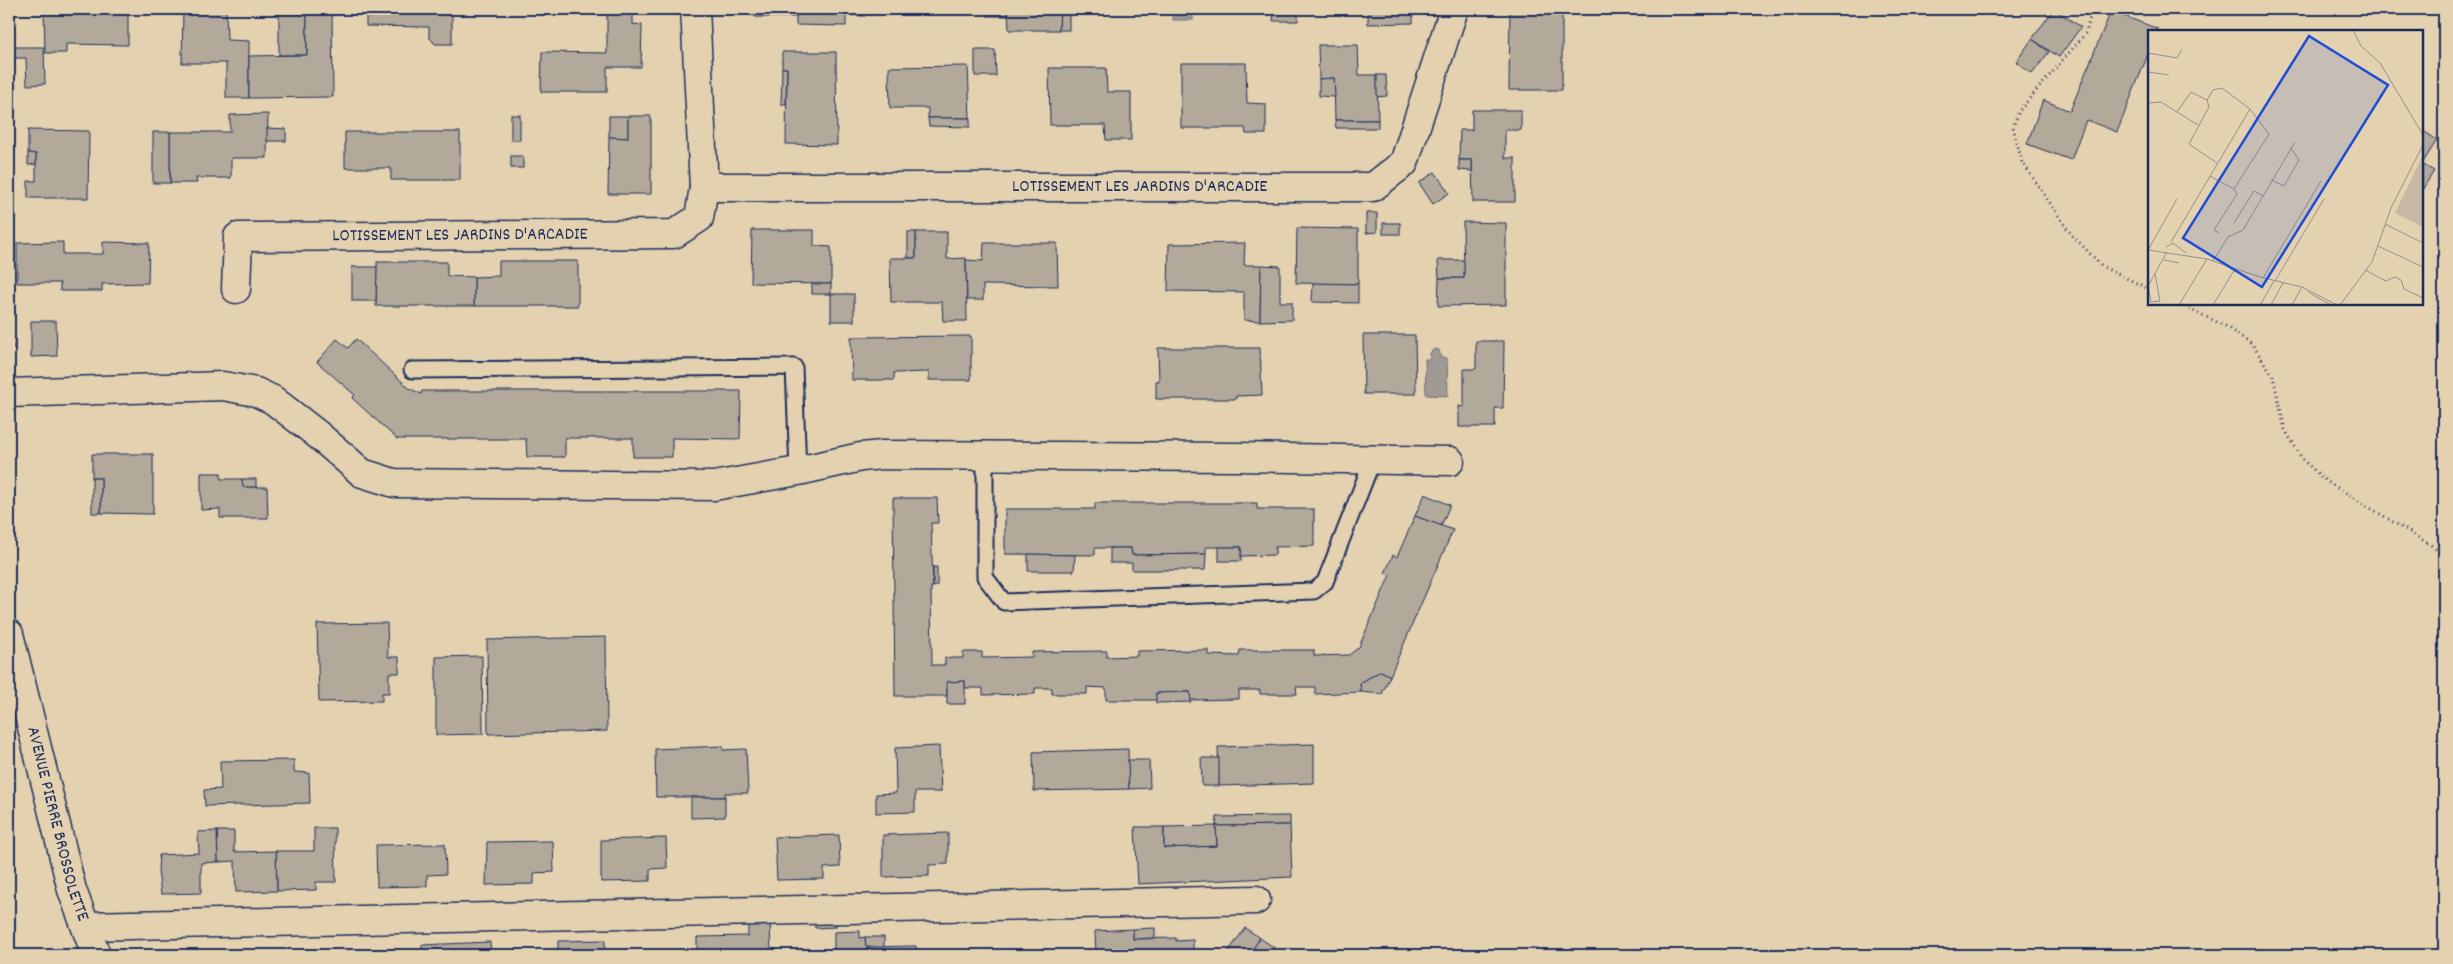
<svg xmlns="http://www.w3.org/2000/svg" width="2453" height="964" font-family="Dekko,sans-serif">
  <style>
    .water { fill: #a09994; stroke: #6b6f7e }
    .building { fill: #b2a99b; stroke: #1b2f5e }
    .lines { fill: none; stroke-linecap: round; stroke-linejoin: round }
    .lane-casing { stroke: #1b2f5e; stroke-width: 19 }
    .street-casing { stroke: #1b2f5e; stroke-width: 31 }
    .secondary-casing { stroke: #1b2f5e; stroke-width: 31 }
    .path { stroke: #1b2f5e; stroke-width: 3; stroke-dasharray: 1 4; stroke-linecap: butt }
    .lane { stroke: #e4d1af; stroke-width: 15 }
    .street { stroke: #e4d1af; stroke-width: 28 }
    .secondary { stroke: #e4d1af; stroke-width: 28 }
    .labels { text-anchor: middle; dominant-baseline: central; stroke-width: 4.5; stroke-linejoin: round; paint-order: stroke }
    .street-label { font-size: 18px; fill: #1b2f5e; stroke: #e4d1af }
    .inset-road { fill: none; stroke: #94908f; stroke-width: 1 }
    .view { fill: #1d4ed8; fill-opacity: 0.15; stroke: #1d4ed8; stroke-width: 2.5 }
    .inset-edge { fill: none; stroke: #1b2f5e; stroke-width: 2.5 }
  </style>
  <rect width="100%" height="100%" fill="#e4d1af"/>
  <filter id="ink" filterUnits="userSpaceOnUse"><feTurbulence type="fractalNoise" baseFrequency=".02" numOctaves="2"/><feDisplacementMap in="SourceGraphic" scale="10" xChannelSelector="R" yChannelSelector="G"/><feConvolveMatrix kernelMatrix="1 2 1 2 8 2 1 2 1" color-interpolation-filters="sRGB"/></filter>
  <g filter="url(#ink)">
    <g class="water">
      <rect x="1173" y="9" width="20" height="11"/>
      <polygon points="1434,349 1439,350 1441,358 1447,358 1448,396 1426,395 1425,359 1430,359 1430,353"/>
    </g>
    <g class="building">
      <polygon points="44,9 128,9 128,45 66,44 66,53 45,53"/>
      <polygon points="183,9 226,9 227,40 249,41 249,98 226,98 226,63 182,63"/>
      <polygon points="366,9 452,9 452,44 435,44 429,37 429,27 366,26"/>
      <polygon points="607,9 633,9 633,24 642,25 641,67 607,67 607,92 541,92 542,52 607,53"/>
      <polygon points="755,9 796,9 797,17 755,17"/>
      <polygon points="796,9 865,9 865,16 846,15 846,26 796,25"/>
      <rect x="988" y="9" width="20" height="7"/>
      <polygon points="1008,9 1060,9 1059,30 1009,30"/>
      <polygon points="1060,9 1069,9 1069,30 1059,30"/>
      <polygon points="1225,9 1298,9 1298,21 1273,21 1274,13 1225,13"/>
      <polygon points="1368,9 1413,9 1413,23 1368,24"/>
      <polygon points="1510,9 1562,9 1562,90 1509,90"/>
      <polygon points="2054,9 2081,27 2059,57 2032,39"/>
      <polygon points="2111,11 2158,29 2157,31 2149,31 2149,52 2117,132 2086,120 2071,160 2027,144 2043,100 2070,111"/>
      <polygon points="279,13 307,14 307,55 279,55"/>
      <polygon points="332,13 333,97 249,98 249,56 307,55 307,14"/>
      <polygon points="2032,39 2049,52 2032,74 2016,62"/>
      <polygon points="1318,45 1358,45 1359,75 1377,75 1378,120 1335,120 1334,78 1319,79"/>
      <polygon points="9,47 44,47 45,84 27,85 26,58 9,58"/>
      <polygon points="975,50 995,50 996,76 975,76"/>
      <polygon points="782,52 836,52 837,145 786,144 787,68 782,68"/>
      <polygon points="1181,63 1246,63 1247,103 1266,104 1266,134 1246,134 1245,128 1181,128"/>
      <polygon points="968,66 970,118 928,118 928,108 890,108 889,67"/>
      <polygon points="782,68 787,68 786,104 781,104"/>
      <polygon points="1049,68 1106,68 1107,92 1131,92 1131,140 1106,140 1105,125 1050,125"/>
      <polygon points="1377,75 1386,75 1387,96 1377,97"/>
      <polygon points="1334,78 1335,97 1319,96 1319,79"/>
      <polygon points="1472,110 1521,110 1521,130 1505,130 1505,158 1515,158 1515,202 1473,202 1472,160 1459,160 1460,130 1472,130"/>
      <polygon points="268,114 267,158 231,158 231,178 196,178 197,183 170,183 170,132 230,132 230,115"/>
      <rect x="511" y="115" width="9" height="25"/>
      <polygon points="609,116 628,116 628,138 609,137"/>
      <polygon points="628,116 651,116 651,194 608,194 609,137 628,138"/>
      <polygon points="928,118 970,118 970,127 929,126"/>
      <polygon points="1335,120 1378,120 1378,128 1336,128"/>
      <polygon points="267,128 286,129 286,141 267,141"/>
      <polygon points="28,130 89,131 88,198 28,198 28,181 36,181 36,154 28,153"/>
      <rect x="153" y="132" width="17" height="51"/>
      <polygon points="345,132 460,132 460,180 391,180 391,168 345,168"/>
      <polygon points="2425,132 2437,140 2422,164 2422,136"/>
      <polygon points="28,153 36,154 36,164 28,165"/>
      <rect x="511" y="156" width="12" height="12"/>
      <polygon points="1459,160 1472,160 1472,171 1459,170"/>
      <polygon points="2422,164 2434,171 2422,190"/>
      <polygon points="1435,172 1449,193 1433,204 1419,183"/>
      <polygon points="1366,213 1377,213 1377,232 1366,233"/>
      <polygon points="1463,222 1506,223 1506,305 1438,306 1439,278 1464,278"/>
      <rect x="1383" y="223" width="17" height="11"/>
      <polygon points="1297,228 1358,229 1358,284 1296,283"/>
      <polygon points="752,230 814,230 814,246 831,247 831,284 751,283"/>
      <rect x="908" y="232" width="8" height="26"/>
      <polygon points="916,232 947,232 947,259 966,258 967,321 943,321 942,302 891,302 890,258 916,258"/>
      <polygon points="63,242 63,254 103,254 103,242 149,243 148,283 102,284 102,291 60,291 60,283 17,283 17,243"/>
      <polygon points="984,243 1057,243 1058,286 983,285 983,300 967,300 966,260 983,261"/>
      <polygon points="1245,243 1244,265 1261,265 1260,321 1244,320 1244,292 1168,291 1169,244"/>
      <polygon points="1438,260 1464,260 1464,278 1439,278"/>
      <polygon points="499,261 578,261 578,306 474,306 474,277 499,276"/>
      <polygon points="377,262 447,262 447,276 474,277 474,306 376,306"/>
      <polygon points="1261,265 1280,266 1280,302 1292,302 1292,320 1260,321"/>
      <polygon points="352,267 377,267 376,301 352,301"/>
      <polygon points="1313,283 1358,284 1358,303 1312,302"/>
      <rect x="812" y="284" width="19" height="10"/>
      <rect x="831" y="294" width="23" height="27"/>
      <polygon points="31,321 56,321 57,356 31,357"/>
      <polygon points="9,330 14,348 9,350"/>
      <polygon points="1363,335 1415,335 1416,394 1364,394"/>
      <polygon points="971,336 971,380 929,380 929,372 894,373 894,380 852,380 851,337"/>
      <polygon points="337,339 348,348 356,339 409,388 421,394 422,391 741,391 740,439 672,438 672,457 633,457 633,438 565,438 565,457 527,457 526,439 397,439 352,398 355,395 317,362"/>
      <polygon points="1476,341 1504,341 1503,408 1495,408 1495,427 1459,427 1459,406 1464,407 1464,369 1476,369"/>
      <polygon points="1158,348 1260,348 1262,395 1236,396 1236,399 1156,399 1156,381 1159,381"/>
      <polygon points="92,454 153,454 153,514 101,513 101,478 92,478"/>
      <polygon points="201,473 221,473 221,479 242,479 243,487 267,487 268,518 220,518 220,509 201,510"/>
      <rect x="92" y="478" width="9" height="35"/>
      <polygon points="242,479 256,479 256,487 243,487"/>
      <polygon points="1425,494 1450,505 1441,526 1415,516"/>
      <polygon points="893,498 937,498 938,523 931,523 933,587 931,587 932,665 945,665 945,658 963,658 963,652 982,652 982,658 1032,657 1032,652 1107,651 1107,657 1137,656 1137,651 1208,650 1208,655 1239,656 1240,650 1314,650 1314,656 1349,655 1359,647 1390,575 1385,573 1393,555 1397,557 1415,516 1453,530 1390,676 1381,671 1360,683 1361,692 1315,694 1315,687 1296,687 1297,694 1260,694 1260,690 1239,690 1239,699 1190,700 1190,692 1156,693 1157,700 1106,700 1106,688 1087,687 1087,694 1052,694 1052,688 1035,688 1035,694 983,695 983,688 965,688 965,681 947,682 947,696 895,696"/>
      <polygon points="1095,503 1257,503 1257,509 1314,509 1314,546 1275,547 1275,555 1241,556 1241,547 1206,547 1206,554 1132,555 1131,548 1095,548 1095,555 1005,554 1005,509 1095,509"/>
      <rect x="1219" y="547" width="22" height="14"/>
      <polygon points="1110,548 1131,548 1132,555 1206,554 1205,570 1132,570 1132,563 1110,563"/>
      <polygon points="1028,554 1075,555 1074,571 1028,571"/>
      <polygon points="933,567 937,567 937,586 933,587"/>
      <polygon points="387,623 388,657 399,657 399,673 389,673 389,693 382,693 382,701 319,702 317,624"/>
      <polygon points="606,637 607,731 488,734 487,640"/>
      <polygon points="482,656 483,734 436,735 436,657"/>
      <polygon points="1381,671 1390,676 1382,694 1361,692 1360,683"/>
      <polygon points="965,681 965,704 947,704 947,682"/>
      <polygon points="1190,692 1191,702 1156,703 1156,693"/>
      <polygon points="1314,744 1314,783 1219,786 1218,747"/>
      <polygon points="723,746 723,750 746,749 748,793 725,793 725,797 656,797 655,749"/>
      <polygon points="939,746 941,792 915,792 915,812 876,813 876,794 896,793 895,748"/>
      <polygon points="1128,749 1129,789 1034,791 1033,752"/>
      <polygon points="1201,758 1219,758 1219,786 1202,786"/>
      <polygon points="294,760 294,772 309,773 310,803 205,806 204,790 221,789 220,761"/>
      <polygon points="1128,760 1149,760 1150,788 1129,789"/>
      <polygon points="691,797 725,797 725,817 691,818"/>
      <polygon points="1290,816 1290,825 1216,826 1217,817"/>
      <polygon points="1290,825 1292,877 1138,884 1135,827 1164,827 1164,848 1217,846 1216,826"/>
      <polygon points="1216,826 1217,846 1164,848 1164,827"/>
      <polygon points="314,828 335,828 336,882 316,882 316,890 277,891 276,851 314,851"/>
      <polygon points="217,831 234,831 234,852 276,851 277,891 236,892 235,861 218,862"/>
      <polygon points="217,831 218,862 201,863 201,893 161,894 158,871 159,855 199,853 198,832"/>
      <polygon points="948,833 948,864 929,865 929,876 883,877 883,835"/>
      <polygon points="839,835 840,867 824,868 824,879 777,880 775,837"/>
      <polygon points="666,838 667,868 650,869 650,881 601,882 601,840"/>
      <polygon points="553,841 554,872 534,873 534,884 486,885 487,842"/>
      <polygon points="445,844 446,874 427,875 427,886 377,887 376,845"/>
      <polygon points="835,916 836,927 815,928 814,917"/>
      <polygon points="748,918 770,918 771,955 697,955 697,937 748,936"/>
      <polygon points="1155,928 1155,938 1133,939 1133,929"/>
      <polygon points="1245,928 1260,938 1249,955 1226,955"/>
      <polygon points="1133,929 1133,939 1176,938 1176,941 1193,940 1193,955 1096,955 1095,931"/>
      <polygon points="860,931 860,938 865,937 866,947 916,946 917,952 932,952 932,955 834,955 834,932"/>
      <polygon points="865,937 884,937 884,947 866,947"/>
      <polygon points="1260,938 1276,949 1271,955 1249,955"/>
      <polygon points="605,940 605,952 628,951 628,955 558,955 558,941"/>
      <polygon points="490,942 491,955 422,955 422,945"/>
      <rect x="308" y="951" width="42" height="4"/>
      <polygon points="308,951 308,955 268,955 268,952"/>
    </g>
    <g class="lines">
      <defs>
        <g id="lane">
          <polyline points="412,370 794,367 798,471"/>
          <polyline points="985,456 985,577 1004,602 1314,591 1325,582 1373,459"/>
        </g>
        <g id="street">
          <path id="s1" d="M695 9 704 187H1373L1404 163 1454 9"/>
          <path id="s2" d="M236 289 238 237 674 234 699 218 704 187"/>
          <polyline points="9,393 223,386 256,392 273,400 317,434 362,473 394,483 714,486 798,471 861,457 882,455 1239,457 1450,461"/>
          <polyline points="86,926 1256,900"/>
        </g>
        <g id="secondary">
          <path id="s3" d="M9 634 72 890 96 955"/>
        </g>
      </defs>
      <use href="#lane" class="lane-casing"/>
      <use href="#street" class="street-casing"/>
      <use href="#secondary" class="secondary-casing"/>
      <g class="path">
        <polyline points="2092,9 2086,33 2019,111 2013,127 2022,162 2071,234 2103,267 2149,289"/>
        <polyline points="2437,9 2444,10"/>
        <polyline points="2180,304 2225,326 2252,344 2273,376 2285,430 2303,460 2326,481 2444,553"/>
      </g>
      <use href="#lane" class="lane"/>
      <use href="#street" class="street"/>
      <use href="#secondary" class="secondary"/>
    </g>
  </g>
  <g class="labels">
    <g class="street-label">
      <text stroke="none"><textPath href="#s1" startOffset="614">LOTISSEMENT LES JARDINS D'ARCADIE</textPath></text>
      <text stroke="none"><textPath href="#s2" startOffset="274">LOTISSEMENT LES JARDINS D'ARCADIE</textPath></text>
      <text stroke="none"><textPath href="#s3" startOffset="196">AVENUE PIERRE BROSSOLETTE</textPath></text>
    </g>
  </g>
  <g transform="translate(2148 30)">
    <rect width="275" height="275" fill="#e4d1af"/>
    <path d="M275 125V197L247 183Z" fill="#c7b9a3"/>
    <path class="inset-road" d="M205 0 213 16 232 33 275 105M0 23 29 28 34 19M0 42 21 45M59 70 65 60 74 58 102 79 121 104 86 159 62 146M0 73 13 72 29 82 43 62 59 70 61 77 41 114 69 133M29 82 50 95M123 150 136 156 151 130 143 118M86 193 106 161 115 166M237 194 275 213M71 203 66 200 89 164 86 159M23 212 102 79M230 216 275 237M18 217 25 213 38 223M0 220 59 229 112 247 154 257 189 275M0 220 29 169M16 230 31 233M65 231 80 207 95 200 147 112M217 240 238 251 247 247 253 250 256 259 275 268M7 244 12 271 3 272 0 256 19 222M115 248 173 151M127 251 176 169M160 262 183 275M31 275 59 229M65 275 87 239M112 275 126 251M123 275 135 253M144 275 154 257M192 275 224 232 243 178 275 115"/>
    <path class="view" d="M161 6 240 55 114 257 35 208Z"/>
    <rect width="275" height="275" class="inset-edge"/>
  </g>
  <rect width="2453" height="964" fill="none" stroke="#e4d1af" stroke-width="30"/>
  <rect x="15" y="15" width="2423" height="934" fill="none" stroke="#1b2f5e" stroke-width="2" filter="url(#ink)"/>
</svg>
